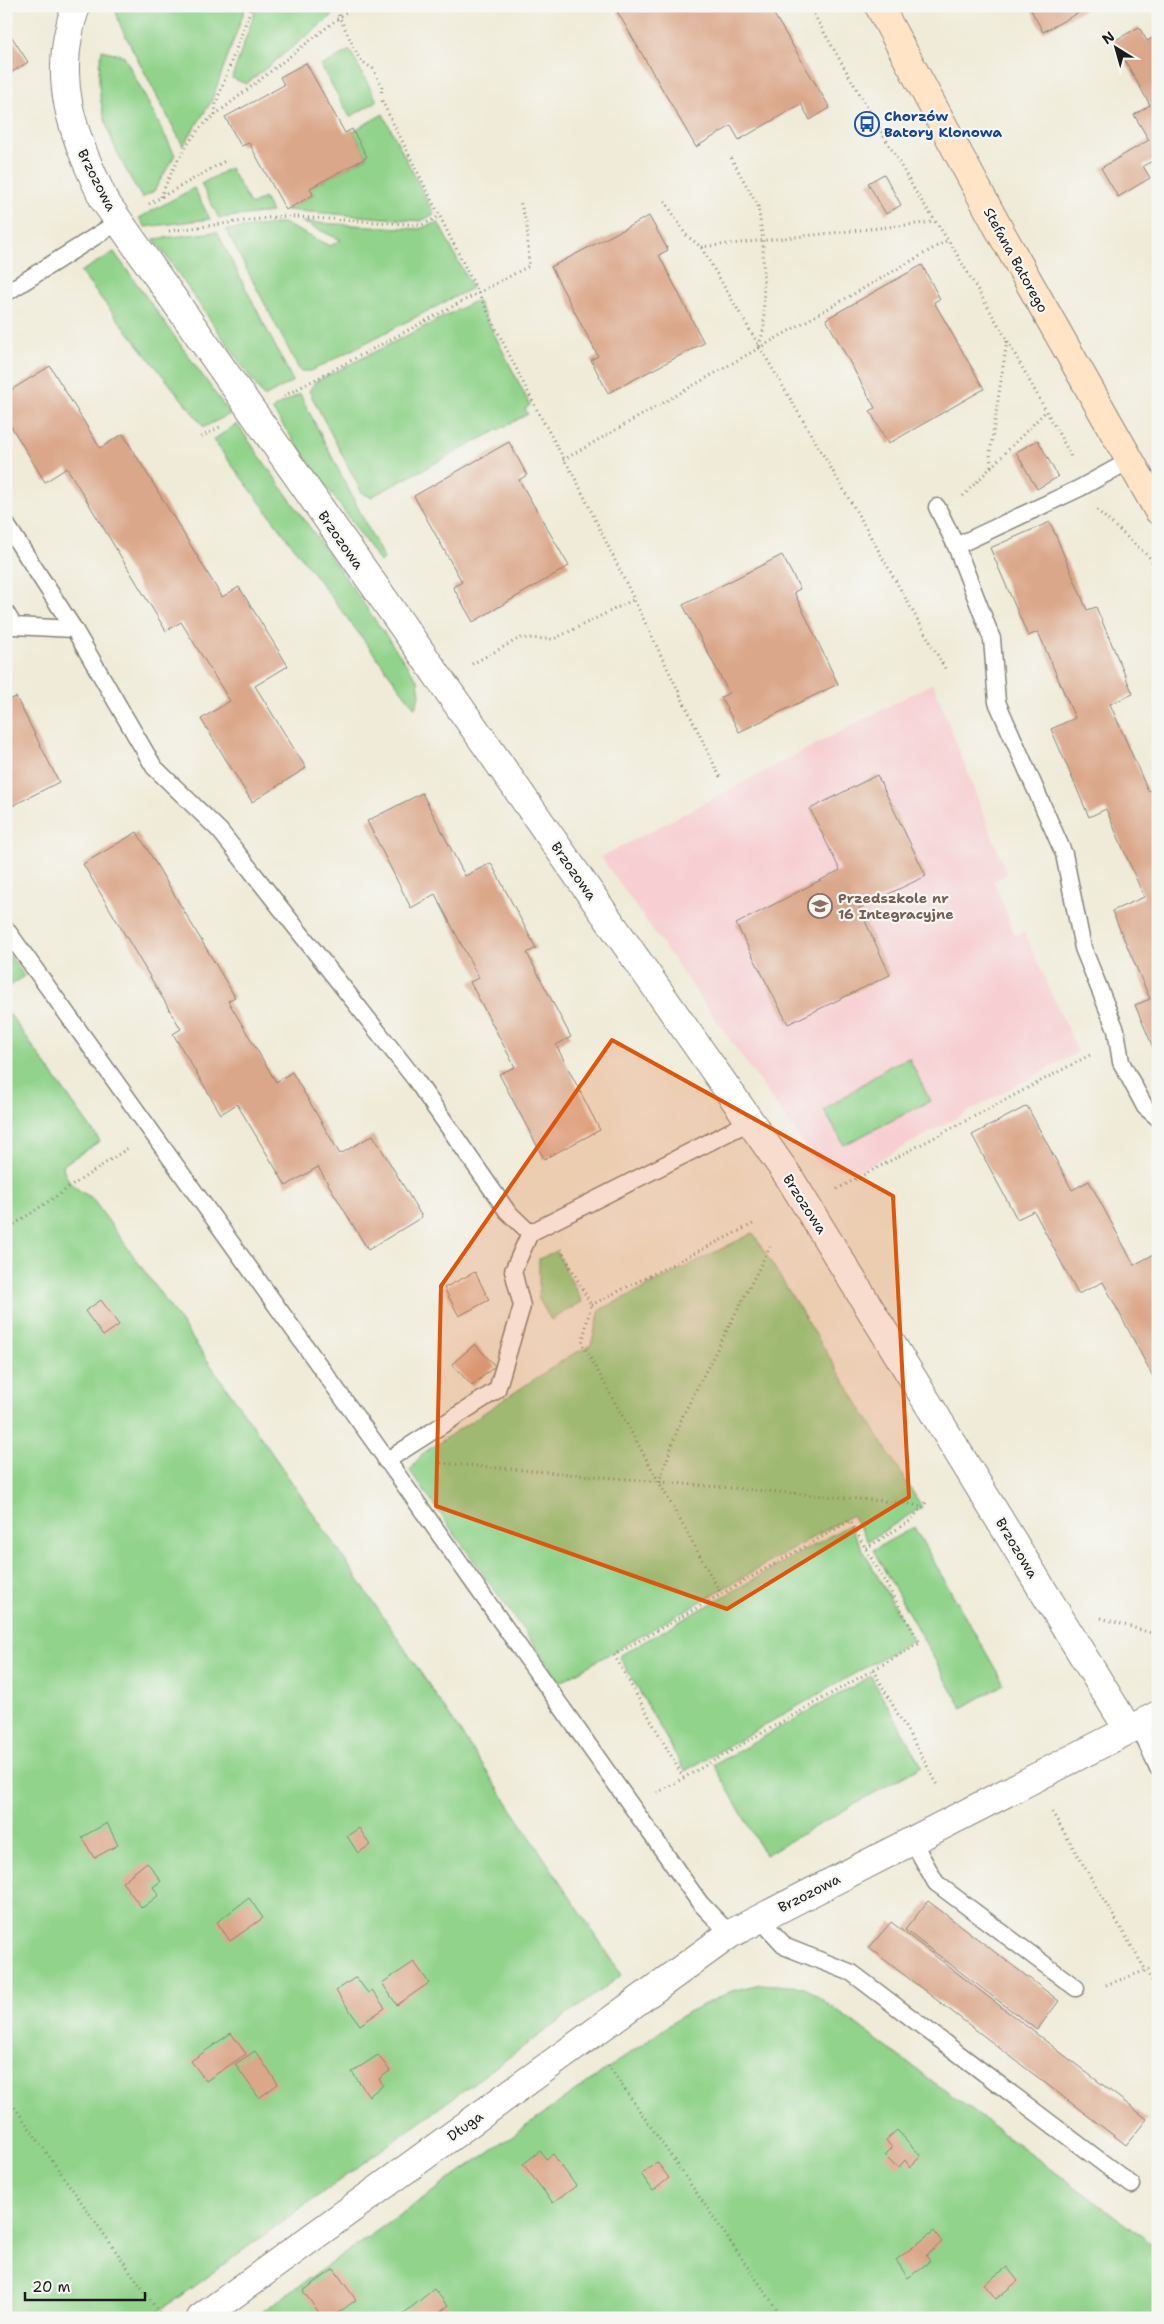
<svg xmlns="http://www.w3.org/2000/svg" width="1164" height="2324" font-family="'Shantell Sans',sans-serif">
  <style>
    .built { fill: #f7cfd2 }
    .green { fill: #91d38b; stroke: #567854 }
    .building { fill: #dba78a }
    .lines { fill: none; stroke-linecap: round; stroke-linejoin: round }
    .lane-casing { stroke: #86847a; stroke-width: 19 }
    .street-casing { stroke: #86847a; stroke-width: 30 }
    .secondary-casing { stroke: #86847a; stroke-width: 30 }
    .path { stroke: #86847a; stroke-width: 3; stroke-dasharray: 1 4; stroke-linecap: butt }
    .lane { stroke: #fff; stroke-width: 16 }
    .street { stroke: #fff; stroke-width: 28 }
    .secondary { stroke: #ffe4c6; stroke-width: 28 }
    .marked { fill: #de560d; fill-opacity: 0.2; stroke: #de560d; stroke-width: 4; stroke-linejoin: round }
    .labels { text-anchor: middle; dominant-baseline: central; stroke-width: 4.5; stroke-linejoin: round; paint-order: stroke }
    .transit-label { font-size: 14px; font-weight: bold; fill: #164399; stroke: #f6f6f2; text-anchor: start }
    .street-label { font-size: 14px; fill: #1c1c1c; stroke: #f6f6f2 }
    .education-label { font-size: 14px; font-weight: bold; fill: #785e54; stroke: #f6f6f2; text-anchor: start }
  </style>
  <rect width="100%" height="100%" fill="#f6f6f2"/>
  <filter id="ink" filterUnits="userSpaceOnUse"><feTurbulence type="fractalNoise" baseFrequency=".02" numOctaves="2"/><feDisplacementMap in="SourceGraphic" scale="10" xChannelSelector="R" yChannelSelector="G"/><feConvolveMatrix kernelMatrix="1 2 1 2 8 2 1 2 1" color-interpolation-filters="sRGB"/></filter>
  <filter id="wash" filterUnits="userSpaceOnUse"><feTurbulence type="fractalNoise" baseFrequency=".0096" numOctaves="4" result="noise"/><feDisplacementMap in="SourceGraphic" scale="20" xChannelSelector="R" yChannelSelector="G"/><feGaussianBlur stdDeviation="1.12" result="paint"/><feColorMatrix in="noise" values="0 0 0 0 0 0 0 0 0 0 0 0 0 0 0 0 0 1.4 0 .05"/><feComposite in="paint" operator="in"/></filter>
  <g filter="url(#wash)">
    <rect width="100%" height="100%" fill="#efebd8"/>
    <polygon class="built" points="933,683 1007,874 994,881 1015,935 1024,932 1078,1052 857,1172 827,1167 814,1159 601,857"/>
    <g class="green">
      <polygon points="114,6 246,6 211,102 183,146 121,27"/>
      <polygon points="257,6 329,6 333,15 246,84 232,78"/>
      <path d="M102 50 124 56 175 155 154 191 142 198C115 153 90 104 102 50Z"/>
      <polygon points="350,50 377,101 350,117 321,66"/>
      <polygon points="383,114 434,214 421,221 286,210 313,195 310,188 367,157 353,131"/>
      <polygon points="230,168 251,205 264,198 272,212 219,218 201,184"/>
      <polygon points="194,188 210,219 145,227 139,218"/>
      <polygon points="302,222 419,229 438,222 472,288 311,371 300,371 226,230 283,223 330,246 341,240"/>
      <polygon points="217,232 293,381 264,397 154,239"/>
      <polygon points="114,252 230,414 204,427 80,272"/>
      <polygon points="477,300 530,405 525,409 528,414 371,497 362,493 309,391 315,382"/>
      <polygon points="300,394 384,559 380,562 273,411 275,407"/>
      <polygon points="237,424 418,681 420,695 415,708 213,440"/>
      <polygon points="6,950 24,976 6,989"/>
      <path d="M6 1009 100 1141 63 1165C64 1180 78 1191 91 1197 276 1451 448 1714 622 1975L150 2318H6Z"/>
      <polygon points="909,1058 930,1101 844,1145 824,1110 890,1066"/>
      <polygon points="753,1233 922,1507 868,1541 852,1515 560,1682 410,1471 422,1454 568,1357 591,1345 600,1310"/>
      <polygon points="556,1251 582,1302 551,1320 539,1299 539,1259"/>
      <polygon points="849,1525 913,1640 685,1771 619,1656"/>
      <polygon points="914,1527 1004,1684 962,1708 873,1550"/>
      <polygon points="871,1676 922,1766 765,1855 714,1765"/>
      <polygon points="760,1984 805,1987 1158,2248 1158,2318 253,2318 688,2012 732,1991"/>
    </g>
    <g id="blocks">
      <g class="building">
        <polygon points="614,6 769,6 830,108 810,120 801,104 739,140 731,126 696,147"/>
        <polygon points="1029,6 1091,6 1043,32"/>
        <polygon points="1139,27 1147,41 1158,35 1158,158 1143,166 1150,178 1118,197 1101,168 1149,140 1134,115 1150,105 1114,41"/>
        <polygon points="8,31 28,62 6,76 6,32"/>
        <polygon points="306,63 345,133 352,129 367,157 310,188 313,195 286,210 249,143 241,146 225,117 284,85 280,77"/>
        <polygon points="884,174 901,205 886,214 868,183"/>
        <polygon points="649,216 668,250 659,255 704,343 608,393 591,360 598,356 551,267"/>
        <polygon points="922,265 940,299 934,302 984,389 888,444 870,411 875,408 826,319"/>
        <polygon points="50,366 100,448 123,434 222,597 239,587 288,666 255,686 306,768 252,802 201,719 230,701 181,622 166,631 67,468 45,482 6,418 6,393"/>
        <polygon points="1038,440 1058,477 1037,489 1016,452"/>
        <polygon points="509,442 527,475 519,480 569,566 473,622 453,587 462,582 414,496"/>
        <polygon points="1050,522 1087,610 1096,607 1133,694 1110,704 1148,791 1158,787 1158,1059 1135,1005 1150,999 1112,911 1144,897 1106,809 1089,817 1051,729 1075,718 1038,632 1028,636 990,548"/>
        <polygon points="782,555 800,589 794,592 838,684 739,732 721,697 729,693 683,605"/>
        <polygon points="16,697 59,782 6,809 6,701"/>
        <polygon points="877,775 926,876 859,908 890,975 788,1024 736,924 840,870 810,809"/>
        <polygon points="422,793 465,876 491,863 536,948 527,953 571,1037 556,1045 600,1130 544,1159 499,1074 515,1067 470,982 479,978 435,894 411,908 367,821"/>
        <polygon points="137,832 235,997 228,1001 276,1082 292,1072 340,1154 373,1135 422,1217 368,1250 318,1167 286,1186 237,1104 221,1114 173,1034 181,1029 83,864"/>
        <polygon points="1027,1106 1072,1190 1089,1181 1134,1265 1158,1252 1158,1386 1103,1282 1078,1294 1034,1211 1017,1219 972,1135"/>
        <polygon points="475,1272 489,1300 459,1316 444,1288"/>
        <polygon points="101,1300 119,1325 103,1336 85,1311"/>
        <polygon points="475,1344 495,1366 472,1386 452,1364"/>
        <polygon points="107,1823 118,1845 94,1858 82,1837"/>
        <polygon points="359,1828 370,1845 358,1853 347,1836"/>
        <polygon points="147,1862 161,1881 153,1887 159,1895 142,1908 122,1882"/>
        <polygon points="249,1898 263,1918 230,1941 217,1922"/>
        <polygon points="928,1901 1059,2001 1037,2030 905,1930"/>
        <polygon points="891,1922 1147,2119 1126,2145 869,1948"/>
        <polygon points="414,1962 429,1983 397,2005 382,1983"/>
        <polygon points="356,1977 368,1993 372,1990 385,2008 360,2025 336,1991"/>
        <polygon points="231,2033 246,2054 206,2081 191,2061"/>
        <polygon points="255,2051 278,2084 259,2098 235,2064"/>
        <polygon points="378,2055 390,2071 379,2079 383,2085 369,2096 352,2072"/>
        <polygon points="897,2130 921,2156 910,2167 905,2160 898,2168 885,2155 892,2148 886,2140"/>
        <polygon points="540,2151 546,2159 553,2154 576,2186 553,2203 523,2164"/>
        <polygon points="657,2162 669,2178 653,2191 641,2174"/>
        <polygon points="934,2231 942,2242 926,2256 930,2261 908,2278 896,2260"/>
        <polygon points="1007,2267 1018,2281 996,2299 984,2284"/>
        <polygon points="334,2269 356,2300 331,2318 323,2318 303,2291"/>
        <polygon points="434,2289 448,2306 433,2318 406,2318 403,2314"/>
      </g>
    </g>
  </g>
  <g filter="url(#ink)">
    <use href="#blocks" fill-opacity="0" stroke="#86847a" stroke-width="1"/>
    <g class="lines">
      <defs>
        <g id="lane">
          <polyline points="6,293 118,222"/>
          <polyline points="937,507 956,546 992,639 997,702 1064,854 1083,948 1116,1030 1121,1062 1145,1107 1158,1118"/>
          <polyline points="6,524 74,629"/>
          <polyline points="956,546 1080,488 1129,461"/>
          <polyline points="6,613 14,626 74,629 154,767 220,831 415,1079 507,1211 530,1233 749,1122"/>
          <polyline points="6,929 372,1439 700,1903 730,1934"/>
          <polyline points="386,1461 497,1390 522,1306 513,1271 530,1233"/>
          <polyline points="1138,1724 1158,1768"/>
          <polyline points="912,1840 936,1883 1076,1988"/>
          <polyline points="759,1918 786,1947 852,1973 1132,2185"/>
        </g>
        <g id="street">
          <path d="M76 6C50 80 73 134 104 200L789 1177 1128 1729"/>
          <polyline points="201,2318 730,1934 1158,1715"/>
        </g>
        <polyline id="secondary" points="879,6 1000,231 1158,510"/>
      </defs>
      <use href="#lane" class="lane-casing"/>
      <use href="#street" class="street-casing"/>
      <use href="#secondary" class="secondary-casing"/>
      <g class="path">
        <polyline points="334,6 360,60 373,69 382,86 381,99 385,107 538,412 577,482 721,779"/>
        <polyline points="809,6 917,194 952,246 1007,340 1070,454 1071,460"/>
        <polyline points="215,115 354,6"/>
        <polyline points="731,158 758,206 763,241 764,328 759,346"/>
        <path d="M161 197C170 171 192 130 215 115L216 103 252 6"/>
        <polyline points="665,201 686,235 701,247 855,509 946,670"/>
        <polyline points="149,204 225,161"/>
        <polyline points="169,231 282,216 422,225 440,216"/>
        <polyline points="701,247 935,222"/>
        <polyline points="284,396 529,266 527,226 520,201"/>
        <polyline points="201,437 220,427"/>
        <polyline points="563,460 948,240"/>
        <polyline points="991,466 990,453 1007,341"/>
        <polyline points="963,496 1046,411"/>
        <polyline points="1097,510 1149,557 1158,572"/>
        <polyline points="472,664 520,638 554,639 633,600"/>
        <polyline points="837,1189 1090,1055"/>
        <polyline points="6,1230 128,1148"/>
        <polyline points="561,1249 591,1305 582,1343 721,1594"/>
        <polyline points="591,1305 755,1223"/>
        <polyline points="441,1463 906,1503 922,1507"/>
        <polyline points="659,1482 682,1417 770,1247"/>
        <polyline points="866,1548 910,1521 928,1500"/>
        <polyline points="1101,1618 1158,1635"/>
        <polyline points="873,1670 939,1787"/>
        <polyline points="657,1793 920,1643 850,1521 614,1655 683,1777"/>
        <polyline points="1052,1812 1158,1991"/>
        <polyline points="1106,1985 1158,1966"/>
        <polyline points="608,2065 783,2318"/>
        <polyline points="6,2095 163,2318"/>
      </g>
      <use href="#lane" class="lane"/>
      <use href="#street" class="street"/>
      <use href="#secondary" class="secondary"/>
    </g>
  </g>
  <path class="marked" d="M612 1040 893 1196 909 1497 727 1609 436 1506 441 1286Z"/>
  <defs>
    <symbol id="bus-ring" viewBox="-11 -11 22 22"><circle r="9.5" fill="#f6f6f2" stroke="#1a4fb4" stroke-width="1.5"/><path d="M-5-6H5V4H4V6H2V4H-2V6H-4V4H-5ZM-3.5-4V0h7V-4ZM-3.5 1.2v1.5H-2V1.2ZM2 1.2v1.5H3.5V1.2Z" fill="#1a4fb4"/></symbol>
    <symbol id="school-ring" viewBox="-11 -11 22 22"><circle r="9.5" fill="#f6f6f2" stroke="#8d6e63" stroke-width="1.5"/><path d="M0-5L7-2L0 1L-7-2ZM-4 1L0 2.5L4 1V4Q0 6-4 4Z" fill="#8d6e63"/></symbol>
  </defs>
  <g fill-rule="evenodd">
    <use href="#bus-ring" x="853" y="110" width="28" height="28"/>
    <use href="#school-ring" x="806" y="892" width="28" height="28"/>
  </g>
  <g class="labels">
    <g class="transit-label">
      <text x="884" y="116">Chorzów<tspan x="884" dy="16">Batory Klonowa</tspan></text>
    </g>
    <g class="street-label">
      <text transform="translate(97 180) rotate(63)">Brzozowa</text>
      <text transform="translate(1016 260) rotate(61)">Stefana Batorego</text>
      <text transform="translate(341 540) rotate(55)">Brzozowa</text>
      <text transform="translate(574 871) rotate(55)">Brzozowa</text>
      <text transform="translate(805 1204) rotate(57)">Brzozowa</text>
      <text transform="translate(1017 1548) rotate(59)">Brzozowa</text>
      <text transform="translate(809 1893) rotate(-27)">Brzozowa</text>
      <text transform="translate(465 2126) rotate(-36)">Długa</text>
    </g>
    <g class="education-label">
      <text x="838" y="898">Przedszkole nr<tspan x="838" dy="16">16 Integracyjne</tspan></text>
    </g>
  </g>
  <rect width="1164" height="2324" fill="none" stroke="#f6f6f2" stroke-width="25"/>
  <g transform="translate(1116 48) rotate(323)" stroke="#f6f6f2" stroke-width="4" paint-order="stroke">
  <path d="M0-4L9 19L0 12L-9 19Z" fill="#1c1c1c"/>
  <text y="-8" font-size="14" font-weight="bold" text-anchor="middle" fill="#1c1c1c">N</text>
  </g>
  <path d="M25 2292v8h120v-8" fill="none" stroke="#1c1c1c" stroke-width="2.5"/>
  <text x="32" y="2292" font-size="15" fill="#1c1c1c" stroke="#f6f6f2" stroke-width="4" paint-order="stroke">20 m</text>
</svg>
